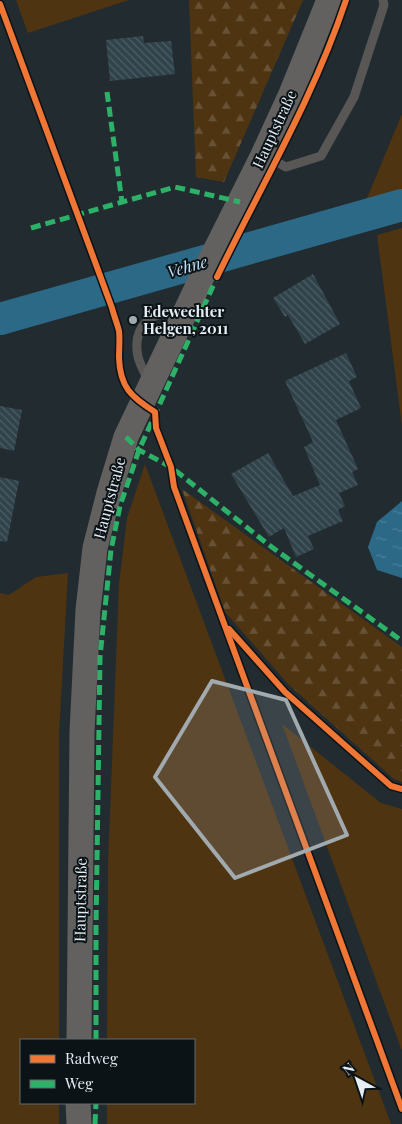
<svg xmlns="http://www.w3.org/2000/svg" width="402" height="1124" font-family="'Playfair Display',serif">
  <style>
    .green { fill: #4f3412 }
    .forest { fill: url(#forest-firs) }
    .water { fill: url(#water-ripples) }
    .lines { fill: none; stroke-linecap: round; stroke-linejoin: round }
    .river { stroke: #2c6987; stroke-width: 32 }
    .building { fill: url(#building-back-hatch) }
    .lane { stroke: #585756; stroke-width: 9 }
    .secondary { stroke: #636160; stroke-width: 25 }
    .quiet { stroke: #2db169; stroke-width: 5; stroke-dasharray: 10 5; stroke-linecap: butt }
    .cycleway-casing { stroke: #0c1317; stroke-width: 9 }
    .cycleway { stroke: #f07635; stroke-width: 6 }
    .marked { fill: #a0aaaf; fill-opacity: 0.2; stroke: #a0aaaf; stroke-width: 4; stroke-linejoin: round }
    .poi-dot { fill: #a0aaaf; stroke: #0c1317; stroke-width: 2 }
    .labels { text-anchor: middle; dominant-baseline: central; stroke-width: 4; stroke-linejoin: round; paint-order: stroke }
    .street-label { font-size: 15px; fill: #e4eef4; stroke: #0c1317 }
    .poi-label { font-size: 15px; font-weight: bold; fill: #e4eef4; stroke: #0c1317; text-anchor: start }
    .water-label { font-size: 16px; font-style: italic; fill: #c0e2f7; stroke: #0c1317 }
  </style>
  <defs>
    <pattern id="forest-firs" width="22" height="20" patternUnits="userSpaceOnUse" patternTransform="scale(1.25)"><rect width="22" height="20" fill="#4f3412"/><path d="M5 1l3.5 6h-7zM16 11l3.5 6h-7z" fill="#685235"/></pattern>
    <pattern id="water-ripples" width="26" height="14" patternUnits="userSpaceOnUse" patternTransform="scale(1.25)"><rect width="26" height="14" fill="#2c6987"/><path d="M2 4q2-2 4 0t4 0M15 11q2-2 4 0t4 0" fill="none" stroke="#4a7f99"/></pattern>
    <pattern id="building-back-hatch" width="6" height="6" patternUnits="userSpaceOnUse" patternTransform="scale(1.25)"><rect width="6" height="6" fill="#30424a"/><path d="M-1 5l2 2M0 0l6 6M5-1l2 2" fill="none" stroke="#4e5e65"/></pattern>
  </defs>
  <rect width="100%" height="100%" fill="#222b2f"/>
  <g class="green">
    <polygon points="16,0 129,0 28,33"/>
    <polygon points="402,114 402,198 362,210"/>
    <polygon points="402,228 402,426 377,235"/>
    <polygon points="145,464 391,1124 107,1124 107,1103 194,1103 194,1040 107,1040 108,864 119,584 127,518"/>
    <polygon points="68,573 59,734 59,1040 21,1040 21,1103 59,1103 59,1124 0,1124 0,593 9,595 36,577"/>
    <polygon points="282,724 381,803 402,809 402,1051"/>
  </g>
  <g class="forest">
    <polygon points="189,0 303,0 224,182 196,177"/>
    <polygon points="182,489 402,647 402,782 394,779 289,685 225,612"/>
  </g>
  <polygon class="water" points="402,501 402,578 377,570 368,547 377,522"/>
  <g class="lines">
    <polyline class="river" points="0,319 402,205"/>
  </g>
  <g class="building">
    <polygon points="143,36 144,43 171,41 175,74 110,81 106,40"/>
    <polygon points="313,274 340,324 305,344 288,315 285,317 273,298"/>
    <polygon points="346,353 357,377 349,381 361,408 336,420 358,469 352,472 358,485 339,493 345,506 338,510 343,521 308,536 314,549 296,557 284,528 269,537 231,474 268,453 293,496 320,485 304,447 313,442 285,381"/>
    <polygon points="0,406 22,410 14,451 0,448"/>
    <polygon points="0,477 19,481 7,542 0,541"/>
  </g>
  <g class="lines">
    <g class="lane">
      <polyline points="265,156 286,167 321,156 354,97 384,5 383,0"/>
      <path d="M152 378 146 376C143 370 140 364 138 357 132 328 151 307 181 315"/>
    </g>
    <g class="secondary">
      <polyline points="79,1040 82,732 88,610 95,548 109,493 126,437 200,281 263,155 291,94 329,0"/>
      <polyline points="78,1103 79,1124"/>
    </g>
    <g class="quiet">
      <polyline points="107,92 122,202"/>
      <polyline points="31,228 175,187 240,202"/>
      <polyline points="126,437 139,450 171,467 269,545 402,641"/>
      <polyline points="96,1040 96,927 100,657 111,550 120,506 139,450 218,275"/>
      <polyline points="95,1124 96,1103"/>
    </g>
    <defs>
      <g id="cycleway">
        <path d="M0 4 112 308C114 316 117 323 119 331 120 339 119 349 119 358 120 387 131 397 155 412L156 428 171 467 174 487 402 1109"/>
        <path d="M217 277C261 186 314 97 346 0"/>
        <polyline points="229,629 285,692 391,786 402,789"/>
      </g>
    </defs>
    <use href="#cycleway" class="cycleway-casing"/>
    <use href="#cycleway" class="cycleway"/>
  </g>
  <path class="marked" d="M212 681 286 700 347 835 235 878 155 777Z"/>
  <circle class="poi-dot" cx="133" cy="320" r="5"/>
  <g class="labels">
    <g class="street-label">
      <text transform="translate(274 129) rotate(-65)">Hauptstraße</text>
      <text transform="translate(109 498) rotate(-75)">Hauptstraße</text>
      <text transform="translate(80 900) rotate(-89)">Hauptstraße</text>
    </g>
    <g class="poi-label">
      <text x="143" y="311">Edewechter<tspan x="143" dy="17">Helgen, 2011</tspan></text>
    </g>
    <g class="water-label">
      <text transform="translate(187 266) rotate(-16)">Vehne</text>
    </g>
  </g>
  <rect x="20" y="1039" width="175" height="65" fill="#0c1317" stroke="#626b6f"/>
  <rect x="30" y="1055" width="25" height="8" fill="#f07635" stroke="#626b6f"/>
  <text x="65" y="1064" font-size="15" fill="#e4eef4">Radweg</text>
  <rect x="30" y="1080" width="25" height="8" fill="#2db169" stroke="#626b6f"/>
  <text x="65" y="1089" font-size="15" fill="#e4eef4">Weg</text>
  <g transform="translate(357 1079) rotate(320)" stroke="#0c1317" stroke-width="4" paint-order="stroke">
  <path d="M0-4L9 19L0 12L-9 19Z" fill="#e4eef4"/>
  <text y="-8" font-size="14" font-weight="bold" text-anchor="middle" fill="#e4eef4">N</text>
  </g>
</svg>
